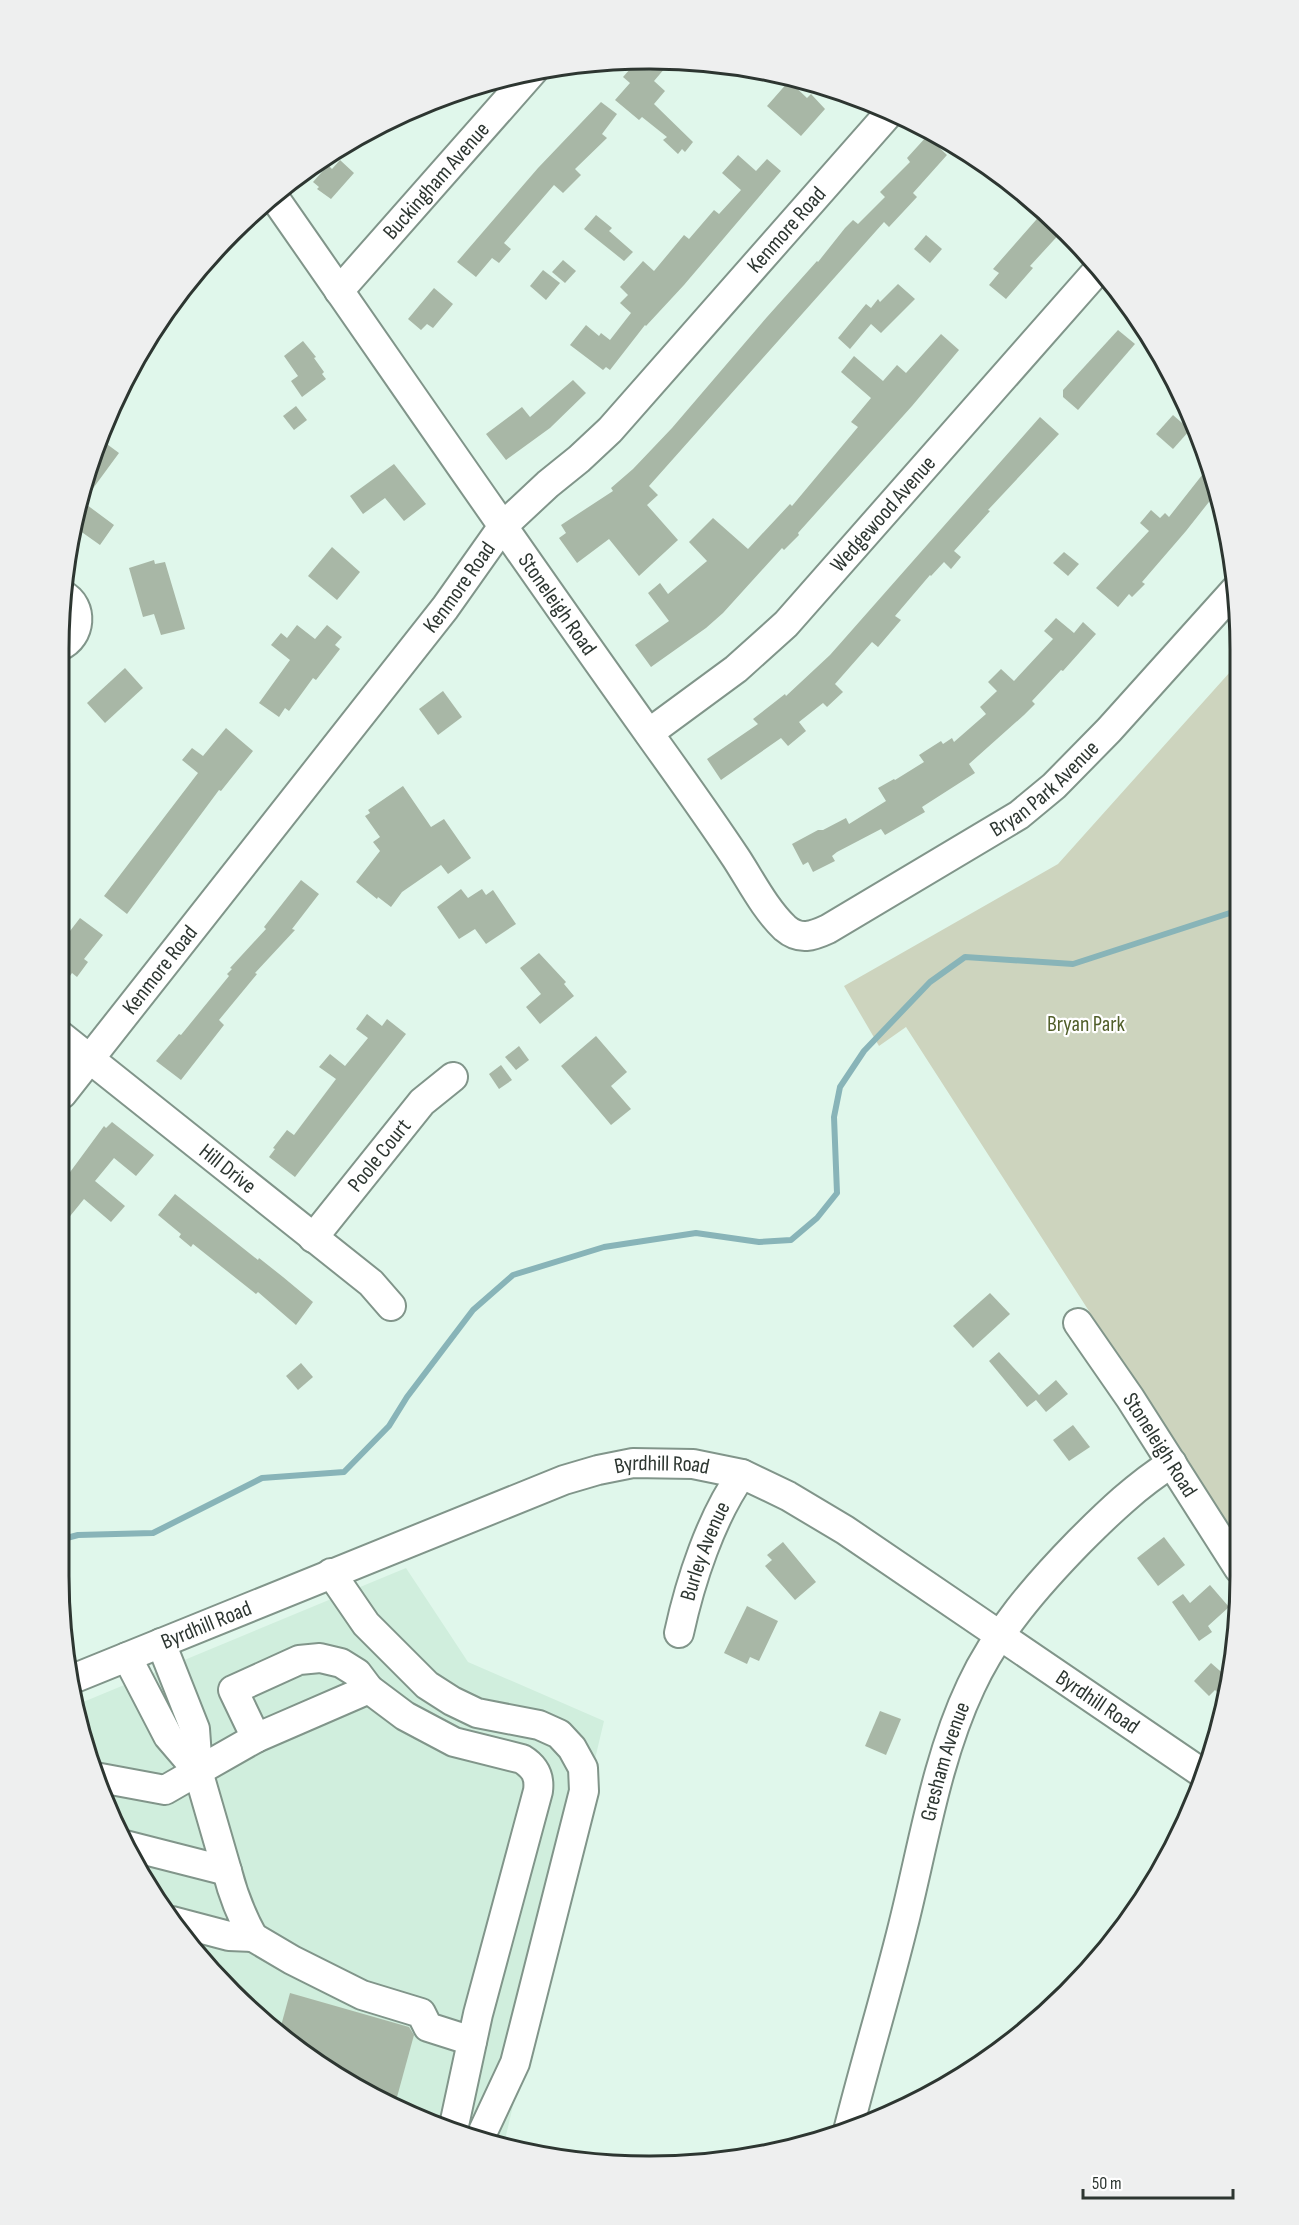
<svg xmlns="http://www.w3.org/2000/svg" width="1299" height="2225" font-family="'Sofia Sans Condensed',sans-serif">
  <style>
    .built { fill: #d0eedd }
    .green { fill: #cdd4be }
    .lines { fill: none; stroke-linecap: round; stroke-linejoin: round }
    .stream { stroke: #88b4b8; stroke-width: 6 }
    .building { fill: #a8b7a6 }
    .minor-casing { stroke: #81958a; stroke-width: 32 }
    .minor { stroke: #fff; stroke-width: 28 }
    .labels { text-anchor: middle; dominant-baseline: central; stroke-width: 4.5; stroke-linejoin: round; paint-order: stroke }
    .street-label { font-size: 22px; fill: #2d3631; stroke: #fff }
    .park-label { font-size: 22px; fill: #515f2a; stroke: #fff }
    .rim { fill: none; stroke: #2d3631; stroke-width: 3 }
  </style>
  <rect width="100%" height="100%" fill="#e0f7eb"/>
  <polygon class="built" points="406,1568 468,1662 604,1721 503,2148 388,2106 321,2067 232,1994 180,1935 120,1837 90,1765 76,1705"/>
  <polygon class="green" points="1239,662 1239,1544 906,1027 879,1046 844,986 1058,864"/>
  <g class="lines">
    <polyline class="stream" points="63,1539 78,1535 153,1533 262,1478 344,1472 389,1426 407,1397 473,1310 513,1275 604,1247 696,1233 759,1242 791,1240 817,1218 837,1193 834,1117 840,1087 864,1051 930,982 965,957 1073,964 1239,910"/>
  </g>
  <g class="building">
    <polygon points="649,58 671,61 654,81 665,91 654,104 693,142 685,152 682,149 678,154 663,140 667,137 642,117 639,120 615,100 630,83 623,77 638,60"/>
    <polygon points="789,81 807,98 811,94 825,109 801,136 767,106"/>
    <polygon points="601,102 617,114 602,134 607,138 575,169 581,175 563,193 554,185 504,243 511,249 499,263 492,258 476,277 457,262 538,168"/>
    <polygon points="927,136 947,155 913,193 917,197 889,227 884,222 649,486 658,495 647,505 678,540 639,576 609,539 577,563 559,538 566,533 561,525 613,491 611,488 633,469 672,428 767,317 817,261 818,262 845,228 853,220 858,224 885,197 880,192 910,162 907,158"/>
    <polygon points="738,155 756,171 767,159 781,171 684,285 646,326 645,325 610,370 606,367 603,370 570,345 586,325 599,336 601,333 610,340 631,313 620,303 628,295 620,287 643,261 654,271 684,235 689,239 714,210 719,214 741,190 722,173"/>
    <polygon points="340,160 354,173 331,199 317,189 319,187 313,182 328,165 332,169"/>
    <polygon points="1043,212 1064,229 1030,266 1033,268 1006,299 989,285 999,273 993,269"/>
    <polygon points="596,215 612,228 609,231 633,252 624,261 584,229"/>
    <polygon points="926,235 942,249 930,263 914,249"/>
    <polygon points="563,260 576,271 565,283 552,272"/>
    <polygon points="543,270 560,283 546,300 530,286"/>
    <polygon points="898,284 915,299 881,333 871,324 850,349 838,338 866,304 871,308 878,299 880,302"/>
    <polygon points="434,288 453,304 433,328 427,324 421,330 408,319"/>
    <polygon points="1118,330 1135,344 1078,410 1063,397 1063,390"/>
    <polygon points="941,334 959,350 912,406 798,533 799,535 784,550 782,548 723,613 706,628 651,667 635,645 669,621 648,593 660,583 668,594 707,561 689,542 713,518 748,549 790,504 792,506 858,427 851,422 871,398 841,372 854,356 883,381 897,365 906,373"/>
    <polygon points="303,341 316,357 314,358 324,372 322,374 326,379 302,397 291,381 298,376 284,356"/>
    <polygon points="573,380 586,393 550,428 506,460 486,434 522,407 530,417"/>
    <polygon points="296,406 307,420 294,430 283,416"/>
    <polygon points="1173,415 1190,430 1173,449 1156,434"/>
    <polygon points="1040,417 1059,434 988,510 990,511 954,551 961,557 951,569 944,562 931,576 930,575 895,616 901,620 878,647 872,642 835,684 843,692 827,707 823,703 799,722 806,731 788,746 781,738 721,780 707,759 758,724 753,719 785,694 786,696 830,655"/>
    <polygon points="100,439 119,453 83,502 114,525 100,545 76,528 90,459"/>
    <polygon points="394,464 426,504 404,521 385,498 363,514 350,496"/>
    <polygon points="1210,465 1216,493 1186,531 1142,582 1145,584 1132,597 1129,594 1118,607 1096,588 1149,531 1140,523 1151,510 1160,518 1165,513 1169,517"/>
    <polygon points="332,547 360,572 337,600 308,576"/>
    <polygon points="1064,552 1079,564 1068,576 1053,563"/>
    <polygon points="154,560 155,564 165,562 185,629 161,635 154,614 143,617 129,568"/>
    <polygon points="1056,618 1074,633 1083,622 1096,634 1063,671 1061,670 1032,701 1035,704 1024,715 969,764 975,773 922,807 925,812 885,835 881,829 837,852 832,856 835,861 813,872 808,862 803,865 792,844 818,830 823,830 846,818 849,824 886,801 878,788 894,779 895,780 924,762 919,755 941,741 943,744 952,738 954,742 986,714 980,707 997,691 988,682 1001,669 1014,681 1053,639 1044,631"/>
    <polygon points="297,625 315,639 327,625 342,637 335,645 340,649 316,680 313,678 289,711 285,708 279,717 259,703 290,660 271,645 281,633 287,638"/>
    <polygon points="125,668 143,688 105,723 87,703"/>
    <polygon points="443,691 462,717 438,735 419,709"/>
    <polygon points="226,728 253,751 221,791 219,790 127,914 104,896 198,773 182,760 192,748 203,756"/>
    <polygon points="403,786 431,827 444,819 471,858 448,874 441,865 402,892 391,907 378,897 377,899 356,882 380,851 373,842 380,837 365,816 370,813 368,810"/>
    <polygon points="301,880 319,894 292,929 295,930 255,973 257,974 219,1020 224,1025 181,1080 156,1061 179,1034 181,1035 229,976 227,974 232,969 230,968 266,929 264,927"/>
    <polygon points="461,889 468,898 482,889 486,895 493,890 516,924 486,944 475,929 459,939 437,907"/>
    <polygon points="80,918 103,935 84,959 88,962 77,977 72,973 61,988 61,925 70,931"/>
    <polygon points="539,953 566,982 564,984 574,996 540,1024 526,1007 541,994 520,968"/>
    <polygon points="367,1014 382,1026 387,1019 406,1034 295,1177 269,1157 275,1149 273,1148 287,1130 294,1135 336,1079 319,1067 330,1054 345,1066 368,1038 356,1029"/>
    <polygon points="596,1036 627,1072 611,1086 631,1109 611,1125 561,1066"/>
    <polygon points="519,1046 529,1060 516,1070 505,1057"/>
    <polygon points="501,1065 512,1080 499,1089 489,1074"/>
    <polygon points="112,1122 154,1155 136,1176 114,1158 95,1181 125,1206 111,1222 84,1199 62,1226 62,1183 104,1126 106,1128"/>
    <polygon points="175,1194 258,1260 259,1258 283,1277 313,1302 296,1325 258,1292 256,1294 193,1244 191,1247 179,1237 181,1234 158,1215"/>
    <polygon points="990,1293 1010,1314 973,1348 953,1326"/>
    <polygon points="999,1352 1039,1395 1056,1380 1068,1394 1046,1412 1036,1400 1027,1407 989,1361"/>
    <polygon points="301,1363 313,1377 298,1390 286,1376"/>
    <polygon points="1073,1425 1090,1447 1069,1461 1053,1440"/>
    <polygon points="1164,1537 1185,1565 1158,1586 1137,1558"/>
    <polygon points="783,1542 816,1582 795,1600 765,1566 772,1560 767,1555"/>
    <polygon points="1210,1585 1229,1607 1208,1626 1212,1632 1199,1641 1172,1602 1183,1594 1190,1603"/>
    <polygon points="747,1606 778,1621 759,1661 750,1657 747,1664 724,1653"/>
    <polygon points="1211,1663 1227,1677 1223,1698 1215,1690 1209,1696 1194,1681"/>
    <polygon points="880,1711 901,1719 886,1755 865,1746"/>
    <polygon points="290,1993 409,2027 414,2035 394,2108 321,2067 279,2033"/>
  </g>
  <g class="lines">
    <defs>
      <g id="minor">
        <path id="s1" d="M274 197C401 379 526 562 655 742 683 781 710 819 736 858 751 881 765 909 785 928 800 941 813 936 828 929L1019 815 1054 786 1109 730 1235 590"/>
        <path id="s2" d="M339 291 534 70"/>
        <path d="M60 646C81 637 84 606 63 595"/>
        <path id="s3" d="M649 733 736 669 786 624 1097 271"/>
        <path id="s4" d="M61 1036 371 1283 391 1306"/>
        <path id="s5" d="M62 1094 363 712 445 608 503 526 548 484 579 459 610 430 891 111"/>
        <path id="s6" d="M313 1238 422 1102 453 1077"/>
        <path id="s7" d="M1078 1323 1130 1398 1239 1569"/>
        <polyline points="331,1573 366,1624 427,1685 452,1701 477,1713 539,1725 559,1734 572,1748 583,1768 584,1791 515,2063 479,2140"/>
        <path id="s8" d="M679 1633C690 1582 711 1517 742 1474"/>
        <polyline points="161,1643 195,1729 198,1771"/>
        <polyline points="127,1657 168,1736 198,1771"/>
        <path id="s9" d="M70 1680 564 1480 598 1470 633 1463 693 1464 742 1474 788 1496 845 1530 1205 1775"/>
        <polyline points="256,1738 369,1689"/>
        <path d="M198 1771 256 1738 233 1690 299 1660 320 1658 341 1663 357 1673 369 1689 405 1716 454 1742 522 1759C535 1767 540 1776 538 1791L478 2014 453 2130"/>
        <polyline points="95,1777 165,1790 198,1771 227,1871 125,1845"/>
        <path d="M172 1921 229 1936 253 1937C241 1915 233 1895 227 1871"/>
        <polyline points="253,1937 292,1960 362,1995 421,2013 428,2027 472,2041"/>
        <path id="s10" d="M848 2131C865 2063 886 1995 903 1926 923 1847 936 1760 971 1686 996 1632 1037 1585 1079 1542 1108 1513 1137 1485 1172 1463"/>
      </g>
    </defs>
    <use href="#minor" class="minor-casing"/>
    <use href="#minor" class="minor"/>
  </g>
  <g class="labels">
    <g class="street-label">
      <text stroke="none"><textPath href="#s2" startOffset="147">Buckingham Avenue</textPath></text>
      <text stroke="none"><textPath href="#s5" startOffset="1130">Kenmore Road</textPath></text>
      <text stroke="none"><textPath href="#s3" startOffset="322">Wedgewood Avenue</textPath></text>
      <text stroke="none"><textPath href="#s5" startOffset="644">Kenmore Road</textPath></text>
      <text stroke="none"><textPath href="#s1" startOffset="496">Stoneleigh Road</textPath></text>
      <text stroke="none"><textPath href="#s1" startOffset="1197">Bryan Park Avenue</textPath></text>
      <text stroke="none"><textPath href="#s5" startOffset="158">Kenmore Road</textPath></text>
      <text stroke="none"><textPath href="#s6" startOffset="106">Poole Court</textPath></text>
      <text stroke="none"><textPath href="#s4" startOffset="213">Hill Drive</textPath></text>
      <text stroke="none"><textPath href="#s7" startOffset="147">Stoneleigh Road</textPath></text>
      <text stroke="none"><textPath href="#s9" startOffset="633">Byrdhill Road</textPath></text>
      <text stroke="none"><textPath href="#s8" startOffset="86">Burley Avenue</textPath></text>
      <text stroke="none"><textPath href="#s9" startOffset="147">Byrdhill Road</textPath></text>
      <text stroke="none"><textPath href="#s9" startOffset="1137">Byrdhill Road</textPath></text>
      <text stroke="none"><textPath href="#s10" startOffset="382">Gresham Avenue</textPath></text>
    </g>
    <g class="park-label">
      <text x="1086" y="1024">Bryan Park</text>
    </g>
  </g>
  <path d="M0 0H1299V2225H0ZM649 69H650A580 580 0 0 1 1230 649V1576A580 580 0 0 1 650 2156H649A580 580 0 0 1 69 1576V649A580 580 0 0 1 649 69Z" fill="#eeefef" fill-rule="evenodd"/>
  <path class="rim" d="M649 69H650A580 580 0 0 1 1230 649V1576A580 580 0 0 1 650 2156H649A580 580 0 0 1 69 1576V649A580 580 0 0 1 649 69Z"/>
  <path d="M1083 2189v9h150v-9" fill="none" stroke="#2d3631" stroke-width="3"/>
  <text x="1092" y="2189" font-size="18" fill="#2d3631" stroke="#ffffff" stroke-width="4.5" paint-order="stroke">50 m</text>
</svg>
